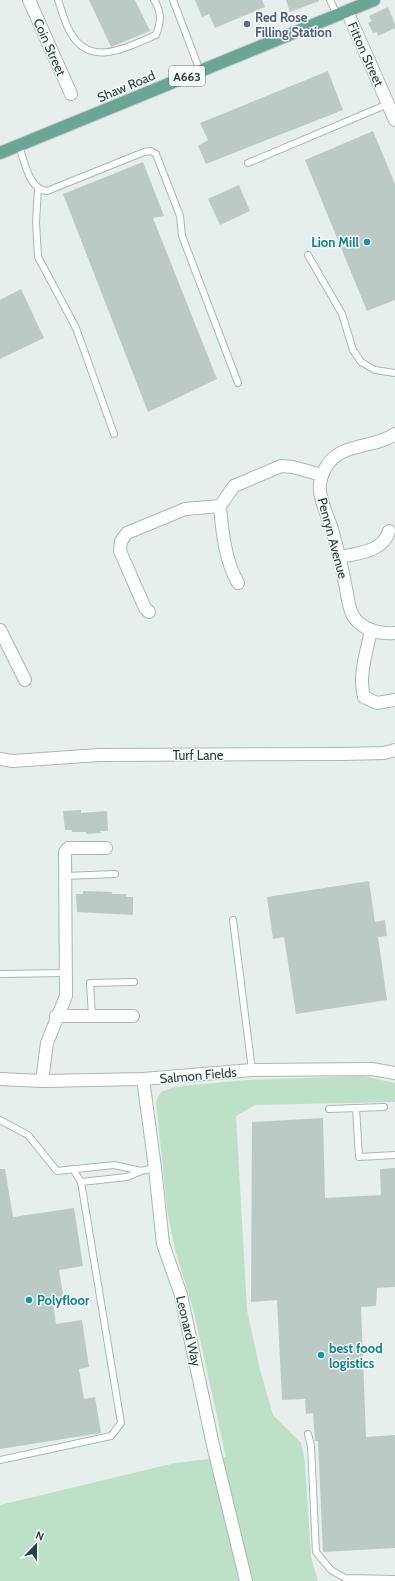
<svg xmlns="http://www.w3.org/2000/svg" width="395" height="1581" font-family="Cabin,sans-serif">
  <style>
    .green { fill: #bfe0c8 }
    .building { fill: #bbcac4 }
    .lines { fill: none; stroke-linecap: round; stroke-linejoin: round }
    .lane-casing { stroke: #a8b8b2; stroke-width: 8 }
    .street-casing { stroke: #a8b8b2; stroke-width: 14 }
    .primary-casing { stroke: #c2cac8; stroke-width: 14 }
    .lane { stroke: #fff; stroke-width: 6 }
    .street { stroke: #fff; stroke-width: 12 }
    .primary { stroke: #6aa596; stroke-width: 12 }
    .service-dot { fill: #5c6f8a; stroke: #f7fbf9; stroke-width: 1.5 }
    .culture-dot { fill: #0f9aa8; stroke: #f7fbf9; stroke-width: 1.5 }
    .labels { text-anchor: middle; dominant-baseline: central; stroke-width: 3; stroke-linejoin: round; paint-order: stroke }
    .shield { fill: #f7fbf9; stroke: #637a73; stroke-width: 1 }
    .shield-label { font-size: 12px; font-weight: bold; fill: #24423a }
    .service-label { font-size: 13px; font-weight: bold; fill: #4e5e75; stroke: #f7fbf9; text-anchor: start }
    .street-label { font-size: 13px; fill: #24423a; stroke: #f7fbf9 }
    .culture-label { font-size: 13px; font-weight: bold; fill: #0d838f; stroke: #f7fbf9; text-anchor: start }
  </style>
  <rect width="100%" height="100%" fill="#e6efeb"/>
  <polygon class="green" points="363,1076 395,1083 395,1102 255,1105 236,1116 247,1310 260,1370 273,1415 301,1443 305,1462 311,1557 318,1581 0,1581 0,1505 175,1463 226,1457 193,1308 175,1250 167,1209 156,1101 161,1092 174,1087 246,1080"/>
  <g class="building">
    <polygon points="89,0 135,0 150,31 111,47"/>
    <polygon points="195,0 262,0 265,7 215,28 209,14 202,17"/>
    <polygon points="286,0 319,0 319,1 290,12"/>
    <polygon points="388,7 395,24 395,28 378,36 377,32 373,33 368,23 372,21 369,16"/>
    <polygon points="328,71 343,110 206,164 198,146 208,140 200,123"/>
    <polygon points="373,131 395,184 395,300 367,311 305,160"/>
    <polygon points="143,162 164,216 153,218 217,379 148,412 63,194"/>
    <polygon points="239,185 250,211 220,225 208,199"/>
    <polygon points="21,289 44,338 0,359 0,300"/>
    <polygon points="81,810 81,813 107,811 108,831 100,831 101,833 87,834 86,832 72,832 72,830 65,830 63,811"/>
    <polygon points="369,881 375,922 385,920 387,936 378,937 387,1000 296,1014 284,937 273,939 267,897"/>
    <polygon points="83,891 112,892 112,894 126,894 126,897 133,897 133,915 77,912 76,894 83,894"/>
    <polygon points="323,1118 325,1198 381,1195 380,1169 395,1168 395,1287 377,1288 376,1306 361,1307 366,1437 395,1435 395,1548 323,1552 318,1441 315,1441 313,1413 306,1414 305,1399 282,1400 277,1300 251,1302 252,1122"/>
    <polygon points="0,1169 5,1169 13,1217 74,1208 83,1266 59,1270 64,1300 53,1301 56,1324 82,1320 89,1367 79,1369 84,1399 95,1397 101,1433 0,1449"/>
  </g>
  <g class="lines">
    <defs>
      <g id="lane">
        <path d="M58 0C62 11 65 25 72 35 92 68 129 46 156 35 161 22 162 12 154 0"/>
        <polyline points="173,0 200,71"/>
        <polyline points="330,0 337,15"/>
        <path d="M19 146C24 160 29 190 47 191L144 152 151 151 156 154 180 216 182 236 238 383"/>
        <polyline points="248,163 388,104"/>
        <polyline points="38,188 36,222 38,257 76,328 114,434"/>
        <polyline points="308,255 342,314 353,350 361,362 375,370 395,373"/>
        <polyline points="65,876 115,874"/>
        <polyline points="233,920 252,1070"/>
        <polyline points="0,974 66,973"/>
        <polyline points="92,1016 90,983 134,982"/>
        <polyline points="356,1108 384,1107"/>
        <polyline points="329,1109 356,1108 359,1157 395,1155"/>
        <polyline points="0,1120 28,1135 57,1171 114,1165 141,1171"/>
        <polyline points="73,1169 81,1182"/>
        <polyline points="308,1434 311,1446 316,1552 331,1570 345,1578 395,1579"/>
        <polyline points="0,1460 111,1436 121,1423 81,1182 127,1177 141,1171 155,1168"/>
      </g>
      <g id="street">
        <polyline points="29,0 71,94"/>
        <polyline points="347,11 395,120"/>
        <path d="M395 434C374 449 340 442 326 467 322 474 319 483 320 491 321 502 327 515 331 526 337 547 342 567 346 588 348 599 349 614 358 622 369 632 381 634 395 633"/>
        <path d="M220 506C222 530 225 561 238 583"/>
        <path d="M340 557C359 553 383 552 389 531"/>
        <polyline points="149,612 145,608 120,551 121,541 127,533 185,509 220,506 234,486 281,466 293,467 322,475"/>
        <polyline points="0,630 25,680"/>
        <path d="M371 630C367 651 358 676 364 697L377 703 395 700"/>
        <polyline points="0,759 13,761 99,755 343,754 384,753 395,750"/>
        <polyline points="56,1016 133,1016"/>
        <polyline points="0,1079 42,1081 143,1079 252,1070 372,1069 395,1073"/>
        <polyline points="143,1079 155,1168 163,1244 181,1295 213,1445 246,1581"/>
        <polyline points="42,1081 47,1043 66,996 65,852 68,848 106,848"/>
      </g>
      <polyline id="primary" points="0,153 374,0"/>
    </defs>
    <use href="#lane" class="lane-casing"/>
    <use href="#street" class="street-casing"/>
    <use href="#primary" class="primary-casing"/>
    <use href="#lane" class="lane"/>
    <use href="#street" class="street"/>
    <use href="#primary" class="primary"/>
  </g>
  <circle class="service-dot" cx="247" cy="24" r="4"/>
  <g class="culture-dot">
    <circle cx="367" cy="242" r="4"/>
    <circle cx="29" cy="1300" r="4"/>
    <circle cx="321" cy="1355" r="4"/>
  </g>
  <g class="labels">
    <rect class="shield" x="169" y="66" width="36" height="20" rx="3"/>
    <g class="shield-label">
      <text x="187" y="76">A663</text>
    </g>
    <g class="service-label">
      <text x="255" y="17">Red Rose<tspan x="255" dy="15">Filling Station</tspan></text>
    </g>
    <g class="street-label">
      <text transform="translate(50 47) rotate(66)">Coin Street</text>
      <text transform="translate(366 54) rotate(66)">Fitton Street</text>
      <text transform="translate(126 86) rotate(-23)">Shaw Road</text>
      <text transform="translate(333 538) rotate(75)">Penryn Avenue</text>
      <text x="198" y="755">Turf Lane</text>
      <text transform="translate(198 1075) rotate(-5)">Salmon Fields</text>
      <text transform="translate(189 1331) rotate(77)">Leonard Way</text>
    </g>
    <g class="culture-label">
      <text x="359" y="242" text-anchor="end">Lion Mill</text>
      <text x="37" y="1300">Polyfloor</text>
      <text x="329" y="1348">best food<tspan x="329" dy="15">logistics</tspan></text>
    </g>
  </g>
  <g transform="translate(36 1545) rotate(22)" stroke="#f7fbf9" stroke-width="3" paint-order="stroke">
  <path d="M0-3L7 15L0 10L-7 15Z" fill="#24423a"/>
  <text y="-6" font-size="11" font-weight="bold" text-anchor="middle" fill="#24423a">N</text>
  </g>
</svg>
